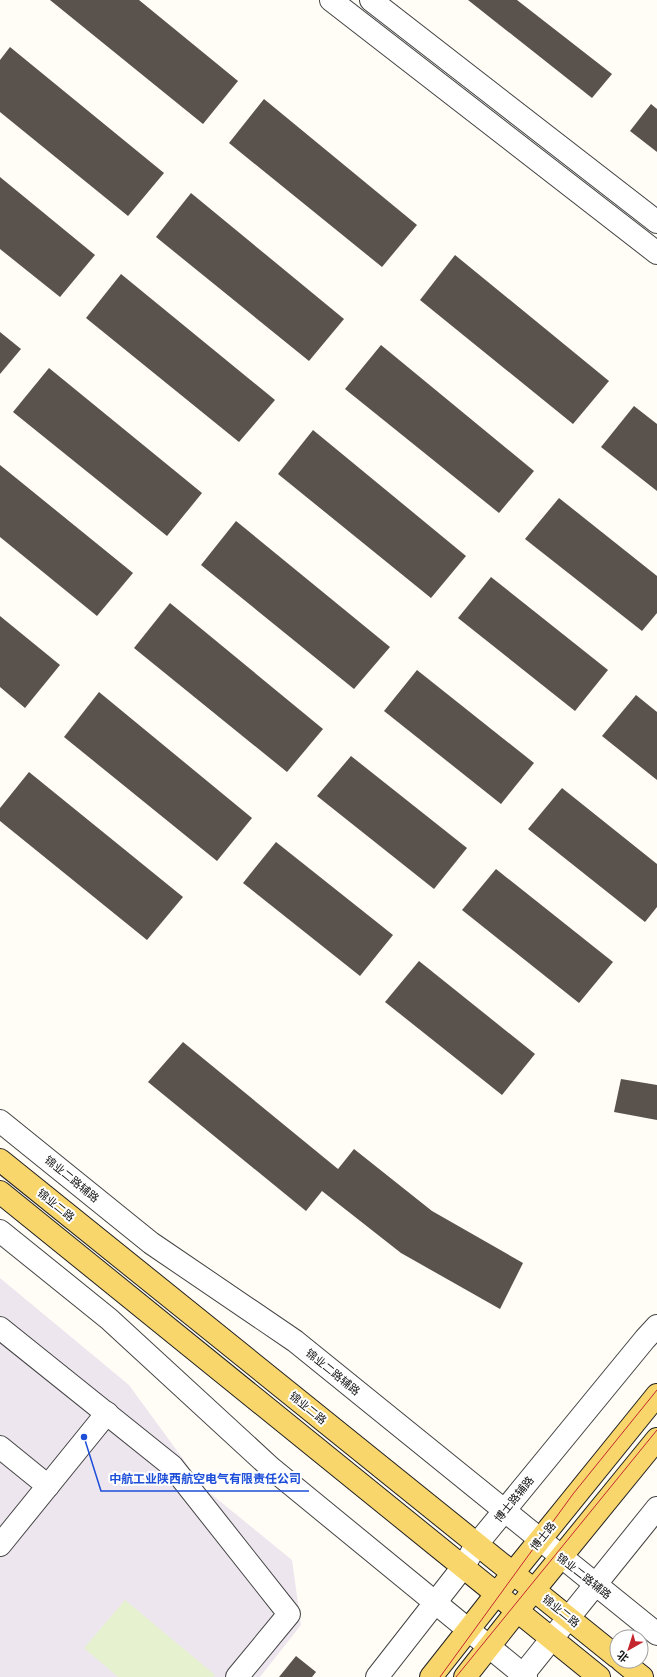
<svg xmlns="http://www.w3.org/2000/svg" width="657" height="1677" font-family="'PT Serif','Noto Sans SC',serif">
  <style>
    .industrial { fill: #eee6ef }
    .pitch { fill: #e6f2cf }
    .building { fill: #5a524d }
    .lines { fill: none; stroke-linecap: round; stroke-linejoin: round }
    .minor-casing { stroke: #444; stroke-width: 24 }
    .major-casing { stroke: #222; stroke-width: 24 }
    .minor { stroke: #fff; stroke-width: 22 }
    .major { stroke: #f9d66b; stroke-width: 22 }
    .tram { stroke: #c4262e; stroke-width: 1 }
    .labels { text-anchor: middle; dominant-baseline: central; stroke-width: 4; stroke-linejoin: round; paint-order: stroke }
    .street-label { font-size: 11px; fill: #111; stroke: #fff }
    .leader { fill: none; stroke: #1d4ed8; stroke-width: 1.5 }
    .callout-dot { fill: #1d4ed8; stroke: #fff; stroke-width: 1.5 }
    .callout-label { font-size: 12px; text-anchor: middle; font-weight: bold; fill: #1d4ed8; stroke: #fff; stroke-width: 4; stroke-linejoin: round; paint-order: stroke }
  </style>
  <rect width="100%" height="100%" fill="#fffdf5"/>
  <polygon class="industrial" points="0,1278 129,1385 205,1489 292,1560 301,1625 260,1677 0,1677"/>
  <polygon class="pitch" points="125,1600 215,1675 213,1677 118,1677 84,1648"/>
  <g class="building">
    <polygon points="50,0 139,0 238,81 203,124"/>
    <polygon points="468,0 517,0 612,74 592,98"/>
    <polygon points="10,47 164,173 128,216 0,112 0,60"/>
    <polygon points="264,99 417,225 382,267 229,143"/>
    <polygon points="651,104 657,109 657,152 630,131"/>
    <polygon points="0,177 95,255 60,297 0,249"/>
    <polygon points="191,193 344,319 309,361 156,237"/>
    <polygon points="455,255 609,381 573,424 420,300"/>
    <polygon points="121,274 275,400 239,442 86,318"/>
    <polygon points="0,332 21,349 0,374"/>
    <polygon points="381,345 534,471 499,513 345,389"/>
    <polygon points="49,368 202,493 167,536 13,412"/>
    <polygon points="634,406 657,424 657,491 601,447"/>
    <polygon points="313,430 466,556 431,598 278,474"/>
    <polygon points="0,465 133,573 97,616 0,537"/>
    <polygon points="559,498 657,576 657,613 642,631 525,539"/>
    <polygon points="236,521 390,647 354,689 201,565"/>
    <polygon points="491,577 608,670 575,711 458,618"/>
    <polygon points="170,603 323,729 287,772 134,648"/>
    <polygon points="0,616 60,665 25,708 0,687"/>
    <polygon points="417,670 534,763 501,804 384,711"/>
    <polygon points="99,692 252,818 217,861 64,737"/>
    <polygon points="636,695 657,712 657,780 602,736"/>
    <polygon points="351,756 467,848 434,889 317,796"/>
    <polygon points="29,772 183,897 147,940 0,821 0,808"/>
    <polygon points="562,788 657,864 657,907 645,922 528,829"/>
    <polygon points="276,842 393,935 360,976 243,883"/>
    <polygon points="496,869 613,962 579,1003 462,910"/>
    <polygon points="419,961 535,1054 502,1095 385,1002"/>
    <polygon points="183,1042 338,1169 354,1149 432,1211 523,1263 500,1309 401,1253 322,1191 306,1211 148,1082"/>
    <polygon points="621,1079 657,1085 657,1120 614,1112"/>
    <polygon points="296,1656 316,1672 312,1677 279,1677"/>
  </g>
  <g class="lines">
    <defs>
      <g id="minor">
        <polyline points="331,0 657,253"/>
        <polyline points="371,0 657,222"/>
        <polyline points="0,1121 151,1243 295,1341 657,1634"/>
        <polyline points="0,1231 109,1319 271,1468 526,1677"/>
        <polyline points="0,1328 172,1466 289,1614 237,1677"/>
        <polyline points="0,1447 48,1486"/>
        <polyline points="0,1545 107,1413"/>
        <polyline points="377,1677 463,1567 477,1544 645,1339 657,1326"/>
        <polyline points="521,1677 657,1508"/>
      </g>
      <g id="major">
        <polyline points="0,1160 617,1657"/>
        <polyline points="0,1192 599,1677"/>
        <polyline points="622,1661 642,1677"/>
        <polyline points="431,1677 513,1573 657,1395"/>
        <polyline points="465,1677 517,1611 657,1439"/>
      </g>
    </defs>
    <use href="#minor" class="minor-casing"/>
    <use href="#major" class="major-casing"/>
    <use href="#minor" class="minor"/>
    <use href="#major" class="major"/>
    <g class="tram">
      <polyline points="440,1677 573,1494 657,1390"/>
      <polyline points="456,1677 657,1430"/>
    </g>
  </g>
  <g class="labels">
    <g class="street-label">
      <text transform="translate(72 1179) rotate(39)">锦业二路辅路</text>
      <text transform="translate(56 1205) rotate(39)">锦业二路</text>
      <text transform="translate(333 1372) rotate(39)">锦业二路辅路</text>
      <text transform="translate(308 1408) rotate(39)">锦业二路</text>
      <text transform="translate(514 1499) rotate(-51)">博士路辅路</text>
      <text transform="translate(543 1536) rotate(-51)">博士路</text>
      <text transform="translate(584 1576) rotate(38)">锦业二路辅路</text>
      <text transform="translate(561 1611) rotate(39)">锦业二路</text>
    </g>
  </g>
  <path class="leader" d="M84 1437L101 1491H309"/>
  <circle class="callout-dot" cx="84" cy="1437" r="4"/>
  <g class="callout-label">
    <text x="205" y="1483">中航工业陕西航空电气有限责任公司</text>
  </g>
  <g transform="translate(629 1649) rotate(219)"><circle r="19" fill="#ffffff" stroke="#a0a0a0"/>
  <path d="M0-3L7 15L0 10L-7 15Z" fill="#c4262e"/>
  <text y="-6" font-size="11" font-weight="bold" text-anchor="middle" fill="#111111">北</text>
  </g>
</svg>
